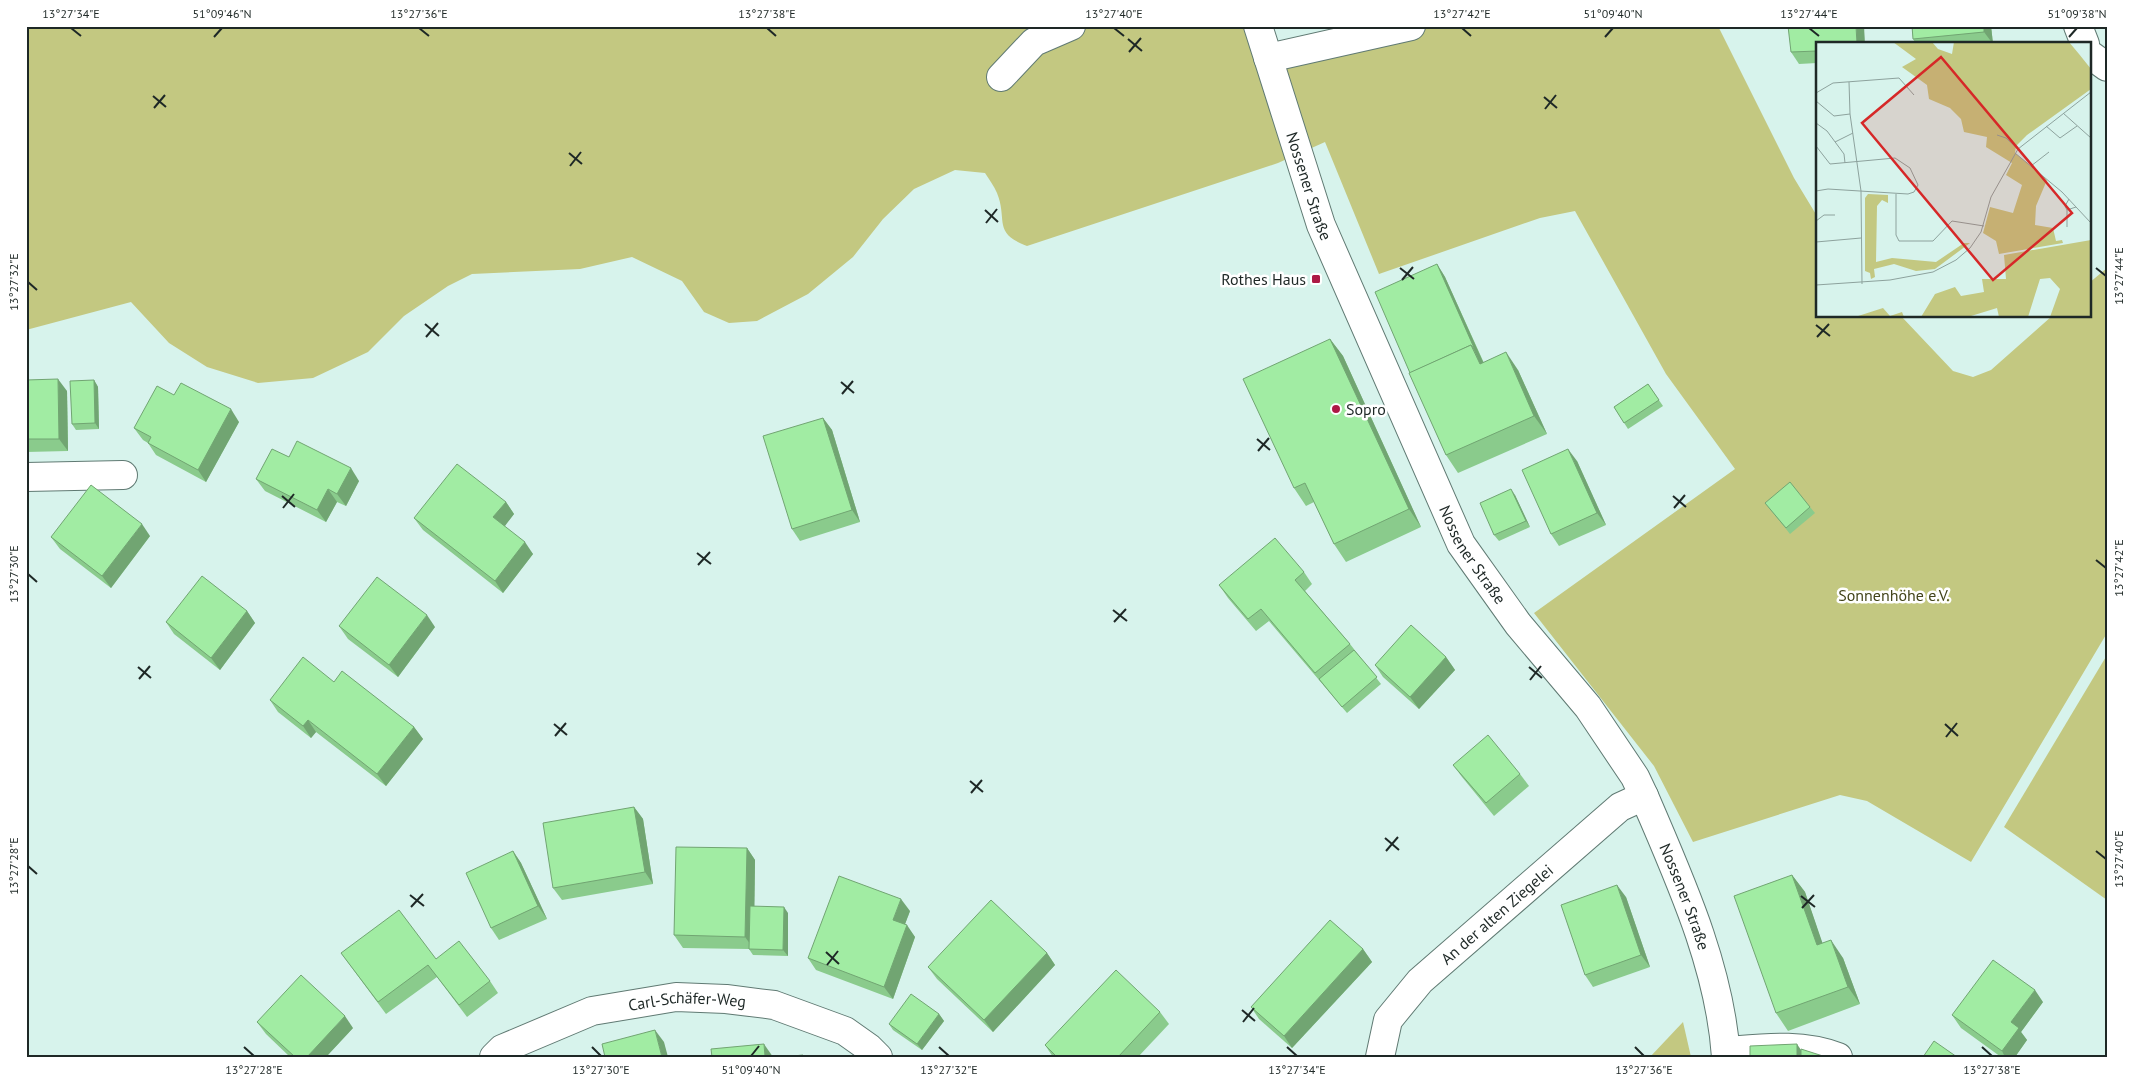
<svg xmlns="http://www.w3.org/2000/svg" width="2133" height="1083" font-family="'PT Sans',sans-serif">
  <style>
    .green { fill: #c3c881 }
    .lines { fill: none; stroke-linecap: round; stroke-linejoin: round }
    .minor-casing { stroke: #607a73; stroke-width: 30 }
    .minor { stroke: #fff; stroke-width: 28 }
    .wall { fill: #8acb8c }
    .shaded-wall { fill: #71a572 }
    .building { fill: #a1eca3; stroke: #71a572 }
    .ticks { fill: none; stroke: #1e2826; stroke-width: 2 }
    .poi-dot { fill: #ad1945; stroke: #fff; stroke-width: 2 }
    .labels { text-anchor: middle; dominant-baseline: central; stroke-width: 5; stroke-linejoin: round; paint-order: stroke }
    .street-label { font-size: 16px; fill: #1e2826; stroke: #fff }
    .poi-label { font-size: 16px; fill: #1e2826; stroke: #fff; text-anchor: end }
    .park-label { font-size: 16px; fill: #43451b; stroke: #fff }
    .inset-road { fill: none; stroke: #8da29d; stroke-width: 1 }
    .view { fill: #d62828; fill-opacity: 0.15; stroke: #d62828; stroke-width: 2.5 }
    .inset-edge { fill: none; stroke: #1e2826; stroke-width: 2.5 }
    .neatline { fill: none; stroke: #1e2826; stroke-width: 2 }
    .ticks-label { font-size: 12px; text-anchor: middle; fill: #1e2826 }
  </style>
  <rect width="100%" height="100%" fill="#d7f3ec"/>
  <g class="green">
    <path d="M26 26H1258L1268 57 1411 26H1718L1794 178 1817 216V316H1901L1953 371 1973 377 1991 370 2052 316H2089V283L2107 268V633L1971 862 1867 801 1840 795 1693 842 1654 766 1534 613 1735 469 1666 374 1575 211 1540 218 1379 274 1325 142 1278 163 1027 246C992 233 1008 220 997 193 994 186 989 179 985 173L955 170 914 189 883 219 853 257 808 294 757 321 729 323 704 312 682 281 632 257 580 269 472 274 448 286 404 316 368 352 313 378 258 383 207 367 169 343 131 302 26 330Z"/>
    <polygon points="2107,655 2107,900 2004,827"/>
    <polygon points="1683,1022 1691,1057 1650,1057"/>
  </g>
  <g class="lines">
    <defs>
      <g id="minor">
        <path id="s1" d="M1258 26 1321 225 1461 544 1518 624 1588 707 1635 777 1644 796C1679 878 1720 966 1726 1057"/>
        <polyline points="2078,26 2085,44"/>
        <polyline points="2089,54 2107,67"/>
        <polyline points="1268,58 1411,26"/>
        <polyline points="1001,77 1034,42 1071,26"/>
        <polyline points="26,477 123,475"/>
        <path d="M1726 1051C1764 1048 1802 1043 1838 1057"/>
        <path id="s2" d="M494 1057 502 1049 592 1011 676 997 726 999 774 1005 845 1031 869 1048 878 1057"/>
        <path id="s3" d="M1380 1057 1388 1020 1420 981 1620 807 1644 796"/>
      </g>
    </defs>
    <use href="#minor" class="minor-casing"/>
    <use href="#minor" class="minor"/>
  </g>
  <g class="wall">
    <polygon points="1912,26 1991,26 1993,44 1916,44 1913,39"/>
    <polygon points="1817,44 1817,63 1799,64 1791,52"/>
    <polygon points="1437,264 1445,277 1484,363 1518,370 1547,434 1458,473 1446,455 1410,373"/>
    <polygon points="1330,339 1343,356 1421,527 1346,562 1334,544 1314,502 1306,506 1294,488"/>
    <polygon points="26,380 67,391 68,451 26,452"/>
    <polygon points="94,380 98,387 99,429 76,430 72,424"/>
    <polygon points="1648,384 1663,406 1628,429 1614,407"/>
    <polygon points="174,395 239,422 206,482 156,455 148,443 143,440 134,428"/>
    <polygon points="823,418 832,430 860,522 800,541 792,529"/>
    <polygon points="289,457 359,481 346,506 337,502 326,522 265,491 256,479"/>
    <polygon points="1577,461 1606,525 1559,546 1551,534"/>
    <polygon points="1515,495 1530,527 1499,541 1494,535"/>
    <polygon points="506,502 514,514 504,526 533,554 503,593 423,530 414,518"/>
    <polygon points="1765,503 1810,507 1815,513 1790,534"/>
    <polygon points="150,536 111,588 60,549 51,537"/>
    <polygon points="1304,572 1312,584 1305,591 1350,644 1381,684 1347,713 1269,621 1256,631 1228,598 1219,585"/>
    <polygon points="247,611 255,623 220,670 174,634 166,622"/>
    <polygon points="339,626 435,627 398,677 348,639"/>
    <polygon points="1446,657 1455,670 1419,709 1383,677 1375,665"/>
    <polygon points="334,682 414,727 423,739 386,786 316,732 311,738 278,712 270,700"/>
    <polygon points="1453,765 1520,774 1529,786 1494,816 1462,777"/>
    <polygon points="634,807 643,819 653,884 562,900 553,888"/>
    <polygon points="747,848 755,860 754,906 788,913 788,956 753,955 749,949 683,948 674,935"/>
    <polygon points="513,851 521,863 547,919 499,940 491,928"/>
    <polygon points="1792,875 1805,892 1822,943 1843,958 1860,1004 1788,1031 1776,1013"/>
    <polygon points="1626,897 1650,967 1593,987 1585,975"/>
    <polygon points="910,911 905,924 915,937 893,999 816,970 808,958"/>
    <polygon points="1363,949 1372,962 1292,1048 1259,1019 1251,1007"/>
    <polygon points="341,953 436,959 490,981 498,993 467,1017 437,977 386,1014"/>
    <polygon points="1047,953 1055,965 993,1032 937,979 928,967"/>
    <polygon points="2043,1002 2021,1032 2027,1040 2015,1057 2001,1057 1961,1028 1952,1015"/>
    <polygon points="1160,1012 1169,1024 1138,1057 1053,1057 1045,1045"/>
    <polygon points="939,1014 944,1021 922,1050 893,1030 889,1024"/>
    <polygon points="257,1022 353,1028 326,1057 290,1057 266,1034"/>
  </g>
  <g class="shaded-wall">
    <polygon points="1856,26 1864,26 1865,44 1857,44"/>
    <polygon points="1984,26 1991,26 1993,44 1984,32"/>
    <polygon points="1437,264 1445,277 1492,382 1480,364"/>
    <polygon points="1330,339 1343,356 1421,527 1409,509"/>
    <polygon points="1506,352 1518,370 1547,434 1534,416"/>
    <polygon points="58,379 67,391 68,451 59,439"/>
    <polygon points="94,380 98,387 99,429 95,423"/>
    <polygon points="231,409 239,422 206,482 198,470"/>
    <polygon points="823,418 832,430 860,522 852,510"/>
    <polygon points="1568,449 1577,461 1606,525 1597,513"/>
    <polygon points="351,468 359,481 346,506 337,494"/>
    <polygon points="328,489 337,502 326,522 317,510"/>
    <polygon points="1511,489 1515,495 1530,527 1526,521"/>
    <polygon points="506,502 514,514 502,530 493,517"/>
    <polygon points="142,524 150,536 111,588 102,576"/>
    <polygon points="525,542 533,554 503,593 495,581"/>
    <polygon points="247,611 255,623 220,670 211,658"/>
    <polygon points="427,615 435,627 398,677 389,665"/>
    <polygon points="1446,657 1455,670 1419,709 1410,697"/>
    <polygon points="308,720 316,732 311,738 303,726"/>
    <polygon points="414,727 423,739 386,786 377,774"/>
    <polygon points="634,807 643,819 653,884 645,872"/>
    <polygon points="747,848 755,860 754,949 745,937"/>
    <polygon points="513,851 521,863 547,919 538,906"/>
    <polygon points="1792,875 1805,892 1829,962 1817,945"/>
    <polygon points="1617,885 1626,897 1650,967 1641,955"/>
    <polygon points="901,899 910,911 902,932 893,920"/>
    <polygon points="784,907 788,913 788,956 783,950"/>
    <polygon points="907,925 915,937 893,999 884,987"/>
    <polygon points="1831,940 1843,958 1860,1004 1848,987"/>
    <polygon points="1363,949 1372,962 1292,1048 1284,1036"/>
    <polygon points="1047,953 1055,965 993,1032 984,1020"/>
    <polygon points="2035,990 2043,1002 2021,1032 2027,1040 2015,1057 2005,1057 2002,1051 2011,1022"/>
    <polygon points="939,1014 944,1021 922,1050 917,1044"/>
    <polygon points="345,1016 353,1028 326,1057 307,1057"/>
    <polygon points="655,1030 664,1042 668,1057 662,1057"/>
    <polygon points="764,1044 773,1057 765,1057"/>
    <polygon points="1797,1044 1805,1056 1805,1057 1797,1057"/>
  </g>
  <g class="building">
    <polygon points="1788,26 1856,26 1857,44 1817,44 1817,51 1791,52"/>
    <polygon points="1912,26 1984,26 1984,32 1913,39"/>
    <polygon points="1437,264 1475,350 1471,345 1410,373 1375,292"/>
    <polygon points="1330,339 1409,509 1334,544 1305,483 1294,488 1243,379"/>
    <polygon points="1471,345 1480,364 1506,352 1534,416 1446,455 1409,373"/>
    <polygon points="58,379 59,439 26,439 26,380"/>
    <polygon points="94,380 95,423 72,424 70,381"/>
    <polygon points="181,383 231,409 198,470 148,443 151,437 134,428 157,386 174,395"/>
    <polygon points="1648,384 1659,400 1624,423 1614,407"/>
    <polygon points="823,418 852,510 792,529 763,436"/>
    <polygon points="297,441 351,468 337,494 328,489 317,510 256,479 272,449 289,457"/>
    <polygon points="1568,449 1597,513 1551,534 1522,470"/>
    <polygon points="457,464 506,502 493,517 525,542 495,581 414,518"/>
    <polygon points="1790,482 1810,507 1786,528 1765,503"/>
    <polygon points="91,485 142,524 102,576 51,537"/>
    <polygon points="1511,489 1526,521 1494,535 1480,503"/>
    <polygon points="1275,538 1304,572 1295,580 1350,644 1315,673 1261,609 1248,619 1219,585"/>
    <polygon points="202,576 247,611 211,658 166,622"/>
    <polygon points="377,577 427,615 389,665 339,626"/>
    <polygon points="1411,625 1446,657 1410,697 1375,665"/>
    <polygon points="1354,650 1377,677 1342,707 1319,679"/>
    <polygon points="303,657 334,682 342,671 414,727 377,774 308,720 303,726 270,700"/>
    <polygon points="1488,735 1520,774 1486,803 1453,765"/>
    <polygon points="634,807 645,872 553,888 543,823"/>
    <polygon points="676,847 747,848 745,937 674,935"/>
    <polygon points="513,851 538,906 491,928 466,873"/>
    <polygon points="1792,875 1817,945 1831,940 1848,987 1776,1013 1734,896"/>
    <polygon points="839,876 901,899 893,920 907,925 884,987 808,958"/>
    <polygon points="1617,885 1641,955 1585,975 1561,905"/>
    <polygon points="991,900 1047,953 984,1020 928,967"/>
    <polygon points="750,906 784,907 783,950 749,949"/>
    <polygon points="399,910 436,959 459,941 490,981 459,1005 428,965 378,1002 341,953"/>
    <polygon points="1330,920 1363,949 1284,1036 1251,1007"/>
    <polygon points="1993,960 2035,990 2011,1022 2019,1028 2002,1051 1952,1015"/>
    <polygon points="1116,970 1160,1012 1118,1057 1057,1057 1045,1045"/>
    <polygon points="301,975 345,1016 307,1057 295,1057 257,1022"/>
    <polygon points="911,994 939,1014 917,1044 889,1024"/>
    <polygon points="655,1030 662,1057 605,1057 602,1044"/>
    <polygon points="1934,1041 1957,1057 1923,1057"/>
    <polygon points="764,1044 765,1057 712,1057 711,1049"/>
    <polygon points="1797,1044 1797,1057 1750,1057 1750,1046"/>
    <polygon points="1801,1049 1826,1057 1801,1057"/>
    <polygon points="803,1055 803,1057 783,1057"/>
  </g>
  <path class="ticks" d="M71 28 81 36M419 28 429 36M767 28 776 36M1114 28 1124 36M1462 28 1471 36M1809 28 1819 36M214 37 222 28M1605 37 1613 28M2069 37 2077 28M1128 39 1142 51M1129 52 1141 38M153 96 166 107M1544 97 1557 108M154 108 165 95M1545 109 1556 95M569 153 582 164M570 166 581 152M985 210 998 222M986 223 997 209M1400 268 1414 279M2096 268 2106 276M1402 280 1413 267M28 282 37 290M425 324 439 336M1816 325 1830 336M426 337 438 323M1817 337 1829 324M841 382 854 393M842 394 853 381M1257 439 1270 450M1258 451 1269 438M282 496 295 507M1673 496 1686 507M283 508 294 494M1674 508 1685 495M697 553 711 564M2096 560 2106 568M698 565 710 552M28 574 37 582M1113 610 1127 621M1114 622 1126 609M138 667 151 678M1529 667 1542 678M139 679 150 666M1530 680 1541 666M554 724 567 735M1945 724 1958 736M555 736 566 723M1946 737 1957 723M970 781 983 792M971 793 982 780M1385 838 1399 850M1386 851 1398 837M2096 851 2106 859M28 866 37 874M410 895 424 906M1801 896 1815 907M411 907 423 894M1802 908 1814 895M826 952 839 964M827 965 838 951M1242 1010 1255 1021M1243 1022 1254 1008M244 1047 254 1056M592 1047 601 1056M939 1047 949 1056M1287 1047 1297 1056M1635 1047 1644 1056M1982 1047 1992 1056M751 1056 759 1046"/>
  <g class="poi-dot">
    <rect x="1311" y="274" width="10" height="10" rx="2.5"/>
    <circle cx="1336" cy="409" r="5"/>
  </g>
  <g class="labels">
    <g class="street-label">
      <text stroke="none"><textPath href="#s1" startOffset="168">Nossener Straße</textPath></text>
      <text stroke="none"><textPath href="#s1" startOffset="572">Nossener Straße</textPath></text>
      <text stroke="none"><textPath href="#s1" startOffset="978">Nossener Straße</textPath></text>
      <text stroke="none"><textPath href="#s3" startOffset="190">An der alten Ziegelei</textPath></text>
      <text stroke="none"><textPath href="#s2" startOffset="205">Carl-Schäfer-Weg</textPath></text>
    </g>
    <g class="poi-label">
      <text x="1306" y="279">Rothes Haus</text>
      <text x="1346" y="409" text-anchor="start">Sopro</text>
    </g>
    <g class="park-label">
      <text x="1894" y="595">Sonnenhöhe e.V.</text>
    </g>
  </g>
  <g transform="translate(1816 42)">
    <rect width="275" height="275" fill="#d7f3ec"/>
    <path d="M77 0H116L122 7 136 12 138 0H253L263 12 275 27V47L211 93 200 104 199 111 231 138 220 164 219 183 237 186 240 199 246 198 247 201 183 212 180 199 167 191 174 165 197 171 206 143 190 133 196 121 170 105 171 95 148 90 145 77 134 66 113 57 111 43 86 25 100 17ZM52 152 72 153V161L66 158 61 164 60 220 76 216 120 220 148 201H154L119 227 100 229 78 222 58 227 59 235 55 237 54 231 49 229V156ZM275 198V275H234L244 247 234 236 224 237 212 275H183L181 266 155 274 105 275 119 252 139 245 145 254 168 250 166 237H190L188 213ZM67 266 74 274 86 270 88 275H39Z" fill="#c3c881"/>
    <path class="inset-road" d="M33 40 34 72 45 149 46 242M0 51 17 41 83 36 98 53M0 59 18 74 34 72M247 71 275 96M0 81 11 89 28 112 29 121M230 84 244 96 261 84M181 93 190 96 202 107M19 100 37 91M0 104 14 122 79 116 94 126 102 143 98 150 92 152 12 147 0 149M199 111 246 150 275 181M215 124 233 110M80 152V193L83 199H117L136 179 168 184M253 157 249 164 251 168 260 165M0 179 8 173H19M251 185V168M0 200 45 196M0 243 74 238 117 230 140 218 154 206 165 190 175 155 202 107 275 50"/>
    <path class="view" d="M125 15 256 171 177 238 46 81Z"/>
    <rect width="275" height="275" class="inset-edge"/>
  </g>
  <rect width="2133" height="1083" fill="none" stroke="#ffffff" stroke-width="55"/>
  <rect x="28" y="28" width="2078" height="1028" class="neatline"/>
  <g class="ticks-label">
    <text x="71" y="18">13°27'34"E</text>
    <text x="222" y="18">51°09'46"N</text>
    <text x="419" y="18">13°27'36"E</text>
    <text x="767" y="18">13°27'38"E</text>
    <text x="1114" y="18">13°27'40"E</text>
    <text x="1462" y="18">13°27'42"E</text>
    <text x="1613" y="18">51°09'40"N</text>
    <text x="1809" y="18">13°27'44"E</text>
    <text x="2077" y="18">51°09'38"N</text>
    <text transform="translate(2119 276) rotate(-90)" y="4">13°27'44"E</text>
    <text transform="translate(14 282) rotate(-90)" y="4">13°27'32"E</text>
    <text transform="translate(2119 568) rotate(-90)" y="4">13°27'42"E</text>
    <text transform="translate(14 574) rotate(-90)" y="4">13°27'30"E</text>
    <text transform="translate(2119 859) rotate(-90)" y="4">13°27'40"E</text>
    <text transform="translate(14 866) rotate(-90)" y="4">13°27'28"E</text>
    <text x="254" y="1074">13°27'28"E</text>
    <text x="601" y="1074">13°27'30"E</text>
    <text x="751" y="1074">51°09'40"N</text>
    <text x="949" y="1074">13°27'32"E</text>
    <text x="1297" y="1074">13°27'34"E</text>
    <text x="1644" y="1074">13°27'36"E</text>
    <text x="1992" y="1074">13°27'38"E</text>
  </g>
</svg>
